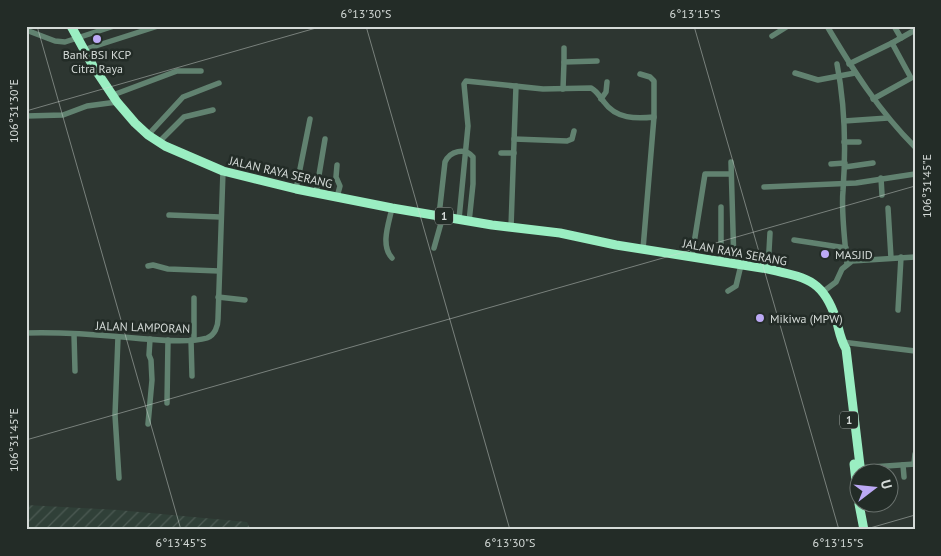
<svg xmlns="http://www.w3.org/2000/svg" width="941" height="556" font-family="'PT Sans',sans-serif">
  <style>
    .industrial { fill: url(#industrial-furrows) }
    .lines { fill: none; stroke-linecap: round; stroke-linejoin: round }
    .minor { stroke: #618270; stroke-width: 5.5 }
    .highway { stroke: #9aeec2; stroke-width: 9 }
    .ticks { fill: none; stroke: #d5dbd8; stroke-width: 1; stroke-opacity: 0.45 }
    .poi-dot { fill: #bca9f5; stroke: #232c27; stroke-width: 2 }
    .labels { text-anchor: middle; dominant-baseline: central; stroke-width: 5; stroke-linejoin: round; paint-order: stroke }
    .shield { fill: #232c27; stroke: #a0a6a3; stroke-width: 1 }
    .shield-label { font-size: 11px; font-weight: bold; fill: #d5dbd8 }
    .poi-label { font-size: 12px; fill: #d5dbd8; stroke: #232c27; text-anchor: start }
    .street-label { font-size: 12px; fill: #d5dbd8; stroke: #232c27 }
    .neatline { fill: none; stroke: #d5dbd8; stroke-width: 2 }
    .ticks-label { font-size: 12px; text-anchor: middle; fill: #d5dbd8 }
  </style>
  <defs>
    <pattern id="industrial-furrows" width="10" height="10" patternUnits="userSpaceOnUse" patternTransform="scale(1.25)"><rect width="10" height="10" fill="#304038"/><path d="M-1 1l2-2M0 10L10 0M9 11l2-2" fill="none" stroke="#4d5b54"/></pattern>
  </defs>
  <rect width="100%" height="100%" fill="#2d3631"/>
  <polygon class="industrial" points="26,505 118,510 247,522 251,530 26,530"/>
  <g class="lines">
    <g class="minor">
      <path d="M827 26C853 70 879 111 915 147"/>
      <polyline points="26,30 55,41 65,42 114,26"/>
      <polyline points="772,36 788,26"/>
      <polyline points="901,38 915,30"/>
      <polyline points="83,50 158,26"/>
      <polyline points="564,62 564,48"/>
      <path d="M837 64C845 105 846 149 843 191 841 211 845 243 847 264"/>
      <polyline points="849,64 892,43"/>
      <polyline points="795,73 818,80 855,73"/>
      <polyline points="640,74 650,77 654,81 654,117"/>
      <polyline points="563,89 564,62 597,61"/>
      <polyline points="113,95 177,71 201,71"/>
      <polyline points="601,99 606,92 607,82"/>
      <polyline points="873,99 911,78 892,43 901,38 894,26"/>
      <polyline points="26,116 63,115 87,106 117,102"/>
      <polyline points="844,121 888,118"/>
      <polyline points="148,135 183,97 219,83"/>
      <polyline points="514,139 567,141 572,139 574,131"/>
      <polyline points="159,142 184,117 213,110"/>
      <polyline points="844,142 859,142"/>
      <polyline points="501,153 514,153"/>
      <polyline points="731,162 734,264"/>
      <polyline points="831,164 845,163"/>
      <polyline points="845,167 873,163"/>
      <polyline points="881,178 882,195"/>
      <polyline points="764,187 856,183 915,174"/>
      <polyline points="296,189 310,119"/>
      <polyline points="316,193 325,139"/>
      <polyline points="337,197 340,186 336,177 337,165"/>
      <polyline points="721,207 721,260"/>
      <polyline points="888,208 891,258"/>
      <polyline points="169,215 220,217"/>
      <path d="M439 215 445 162C450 151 465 147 473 157V184L469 222"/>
      <path d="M459 219 468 126 464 84 466 81 543 89 591 88C597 91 600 97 604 102 616 119 636 119 654 117L643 249"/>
      <polyline points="511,227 516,86"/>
      <polyline points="794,240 846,248"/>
      <polyline points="434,248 443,216"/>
      <polyline points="692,256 705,174 731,174"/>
      <path d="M392 258C380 245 389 223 392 208"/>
      <polyline points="148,266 153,265 168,269 219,271"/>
      <polyline points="768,269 770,233"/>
      <polyline points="728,291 736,286 741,265"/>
      <polyline points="824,291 836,282 842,269 852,261 915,257"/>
      <polyline points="218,297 245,300"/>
      <polyline points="194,298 194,340"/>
      <polyline points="898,310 901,257"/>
      <path d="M26 333C58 332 90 334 123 337 144 339 188 344 207 338 215 335 218 326 218 319L223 171"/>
      <polyline points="74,334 75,371"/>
      <polyline points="118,337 115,415 119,478"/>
      <polyline points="191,340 192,376"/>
      <polyline points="842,342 915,351"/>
      <polyline points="167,403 168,340"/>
      <polyline points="148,424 152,380 151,360 149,355 150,339"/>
      <polyline points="914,464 915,454"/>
      <polyline points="903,465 904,477"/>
      <polyline points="857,468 915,464"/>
    </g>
    <g class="highway">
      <path d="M71 26 93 66 117 102 135 123 148 135 165 146 223 171 296 189 392 208 492 225 560 233 616 245 768 269C806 278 823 279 836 319 839 329 840 339 846 349L861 474"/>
      <polyline points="854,464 858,498"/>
      <polyline points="859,504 864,530"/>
    </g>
  </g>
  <path class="ticks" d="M37 26 181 530M366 26 510 530M694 26 839 530M26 111 323 26M26 440 915 186M863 530 915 515"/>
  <g class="poi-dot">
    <circle cx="97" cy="39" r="5"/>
    <circle cx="825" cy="254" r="5"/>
    <circle cx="760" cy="318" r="5"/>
  </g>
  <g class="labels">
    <g class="shield">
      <rect x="435" y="207.5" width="18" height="17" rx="4"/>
      <rect x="840" y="411.5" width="18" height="17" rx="4"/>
    </g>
    <g class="shield-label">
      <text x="444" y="216">1</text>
      <text x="849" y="420">1</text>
    </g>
    <g class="poi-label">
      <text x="97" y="54" text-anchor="middle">Bank BSI KCP<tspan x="97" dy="14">Citra Raya</tspan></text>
      <text x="835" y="254">MASJID</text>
      <text x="770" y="318">Mikiwa (MPW)</text>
    </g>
    <g class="street-label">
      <text transform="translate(281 172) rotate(13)">JALAN RAYA SERANG</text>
      <text transform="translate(735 252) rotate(10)">JALAN RAYA SERANG</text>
      <text transform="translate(143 327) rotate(2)">JALAN LAMPORAN</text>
    </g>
  </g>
  <rect width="941" height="556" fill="none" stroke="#232c27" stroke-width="55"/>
  <g transform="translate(874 488) rotate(74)"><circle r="24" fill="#232c27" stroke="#6a726e"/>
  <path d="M0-4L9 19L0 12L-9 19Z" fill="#bca9f5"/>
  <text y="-8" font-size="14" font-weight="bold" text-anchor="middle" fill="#d5dbd8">U</text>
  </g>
  <rect x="28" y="28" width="886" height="500" class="neatline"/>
  <g class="ticks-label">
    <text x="366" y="18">6°13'30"S</text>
    <text x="695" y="18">6°13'15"S</text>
    <text transform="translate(14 111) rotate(-90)" y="4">106°31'30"E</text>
    <text transform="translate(927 186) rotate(-90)" y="4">106°31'45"E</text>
    <text transform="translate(14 440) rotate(-90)" y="4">106°31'45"E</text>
    <text x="181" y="547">6°13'45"S</text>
    <text x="510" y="547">6°13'30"S</text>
    <text x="838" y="547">6°13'15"S</text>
  </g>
</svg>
